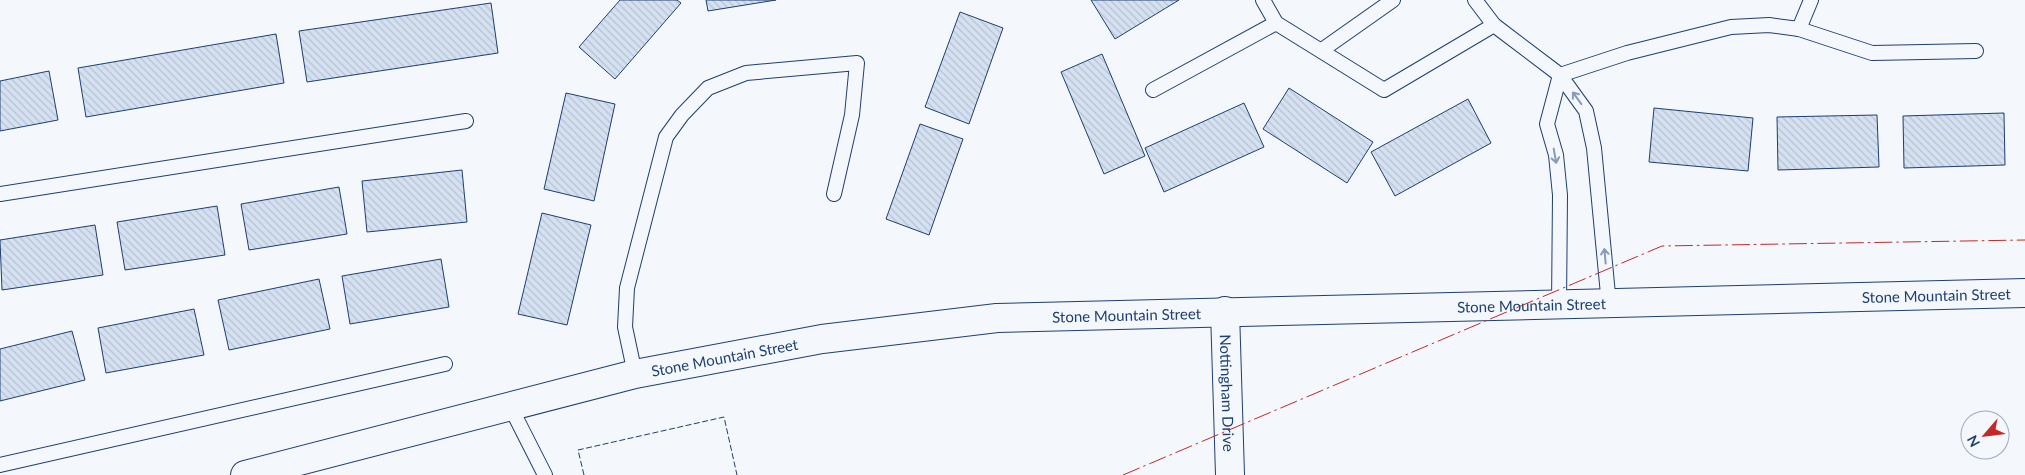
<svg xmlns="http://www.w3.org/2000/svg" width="2025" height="475" font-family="Lato,sans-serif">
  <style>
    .building { fill: url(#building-back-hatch); stroke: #1d3f73 }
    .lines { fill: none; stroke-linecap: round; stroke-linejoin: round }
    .service-casing { stroke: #1d3f73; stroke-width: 16 }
    .minor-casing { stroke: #1d3f73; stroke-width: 30 }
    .secondary-casing { stroke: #1d3f73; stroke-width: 30 }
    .service { stroke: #f4f7fb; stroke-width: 14 }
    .minor { stroke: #f4f7fb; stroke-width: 28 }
    .secondary { stroke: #f4f7fb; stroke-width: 28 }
    .fence { stroke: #1d3f73; stroke-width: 1; stroke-dasharray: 6 2.5; stroke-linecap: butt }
    .power { stroke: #c62828; stroke-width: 1; stroke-dasharray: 18 4 2.5 4; stroke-linecap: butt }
    .oneway { stroke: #889bb7 }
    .labels { text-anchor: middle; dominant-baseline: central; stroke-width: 4; stroke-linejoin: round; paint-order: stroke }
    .street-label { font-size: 15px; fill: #1d3f73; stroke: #f4f7fb }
  </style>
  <defs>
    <pattern id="building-back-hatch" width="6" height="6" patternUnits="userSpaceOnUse" patternTransform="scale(1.25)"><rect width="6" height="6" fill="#d5e0f0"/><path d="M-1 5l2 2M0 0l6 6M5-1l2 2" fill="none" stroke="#b6c1d1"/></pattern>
  </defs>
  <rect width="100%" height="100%" fill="#f4f7fb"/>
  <g class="building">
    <polygon points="620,0 677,0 681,3 615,79 579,47"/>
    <polygon points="706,0 776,0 708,11"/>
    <polygon points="1091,0 1179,0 1115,39"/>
    <polygon points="491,3 498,53 307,82 299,31"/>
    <polygon points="960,12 1003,28 969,124 925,107"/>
    <polygon points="276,34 284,83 86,117 78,68"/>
    <polygon points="1102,54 1145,156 1104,174 1061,72"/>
    <polygon points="49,71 58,120 0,131 0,81"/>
    <polygon points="1289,88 1373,142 1347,183 1263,129"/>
    <polygon points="566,93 615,104 594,201 544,189"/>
    <polygon points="1468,99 1491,143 1395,196 1371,152"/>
    <polygon points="1244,103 1264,147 1164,192 1145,148"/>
    <polygon points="1654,108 1753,118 1748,171 1649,162"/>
    <polygon points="2004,113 2005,165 1904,168 1903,116"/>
    <polygon points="1877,115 1879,167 1778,170 1777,117"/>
    <polygon points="920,124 963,139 929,235 886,219"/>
    <polygon points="462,170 467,222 367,232 362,181"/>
    <polygon points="339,187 347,234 249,250 241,204"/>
    <polygon points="217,206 225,255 125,270 117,222"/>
    <polygon points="542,213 591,225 567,325 518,314"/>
    <polygon points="95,225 103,275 2,290 0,240"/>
    <polygon points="441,259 449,307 350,324 342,276"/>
    <polygon points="319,279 330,329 229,350 218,300"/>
    <polygon points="194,309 204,355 106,373 98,328"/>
    <polygon points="72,331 85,380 0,401 0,349"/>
  </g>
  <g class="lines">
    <defs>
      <g id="service">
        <polyline points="1263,0 1276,23 1384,90 1494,25 1560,75 1586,111 1594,148 1609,305"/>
        <polyline points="1475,0 1494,25"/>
        <polyline points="1799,29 1811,0"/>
        <polyline points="1322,50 1393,0"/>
        <polyline points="1560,75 1627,53 1731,27 1769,25 1799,29 1872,53 1976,51"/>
        <polyline points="1153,90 1276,23"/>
        <polyline points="0,194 466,121"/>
        <polyline points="1559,306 1560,195 1556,155 1547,124 1560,75"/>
        <polyline points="635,374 625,327 627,288 666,137 682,115 708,88 746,73 857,63 852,115 834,194"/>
        <polyline points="511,408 545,475"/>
        <polyline points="0,465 445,364"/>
      </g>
      <g id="minor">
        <path id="s1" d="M1225 311 1230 475"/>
      </g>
      <g id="secondary">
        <path id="s2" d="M245 475 635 374 822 339 997 318 2025 293"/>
      </g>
    </defs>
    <use href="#service" class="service-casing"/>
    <use href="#minor" class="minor-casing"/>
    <use href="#secondary" class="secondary-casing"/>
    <use href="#service" class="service"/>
    <use href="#minor" class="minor"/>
    <use href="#secondary" class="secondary"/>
    <polyline class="fence" points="584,475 578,450 724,417 737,475"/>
    <polyline class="power" points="1123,475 1662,246 2025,240"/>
  </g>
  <defs><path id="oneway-shaft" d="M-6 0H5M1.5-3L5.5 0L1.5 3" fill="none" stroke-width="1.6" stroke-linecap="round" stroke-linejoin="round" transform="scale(1.25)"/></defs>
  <g class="oneway">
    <use href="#oneway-shaft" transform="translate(1577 98) rotate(-126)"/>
    <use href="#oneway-shaft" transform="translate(1555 156) rotate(80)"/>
    <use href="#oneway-shaft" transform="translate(1605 256) rotate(-95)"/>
  </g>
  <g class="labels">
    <g class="street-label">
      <text stroke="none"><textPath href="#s2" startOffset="1709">Stone Mountain Street</textPath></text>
      <text stroke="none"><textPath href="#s2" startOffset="1304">Stone Mountain Street</textPath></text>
      <text stroke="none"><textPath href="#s2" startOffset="899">Stone Mountain Street</textPath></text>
      <text stroke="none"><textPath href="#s2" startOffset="494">Stone Mountain Street</textPath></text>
      <text stroke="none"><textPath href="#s1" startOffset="82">Nottingham Drive</textPath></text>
    </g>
  </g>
  <g transform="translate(1985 435) rotate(242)"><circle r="24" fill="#f4f7fb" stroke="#9eadc5"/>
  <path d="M0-4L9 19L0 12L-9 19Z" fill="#c62828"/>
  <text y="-8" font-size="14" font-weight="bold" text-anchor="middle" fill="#1d3f73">N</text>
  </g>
</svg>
